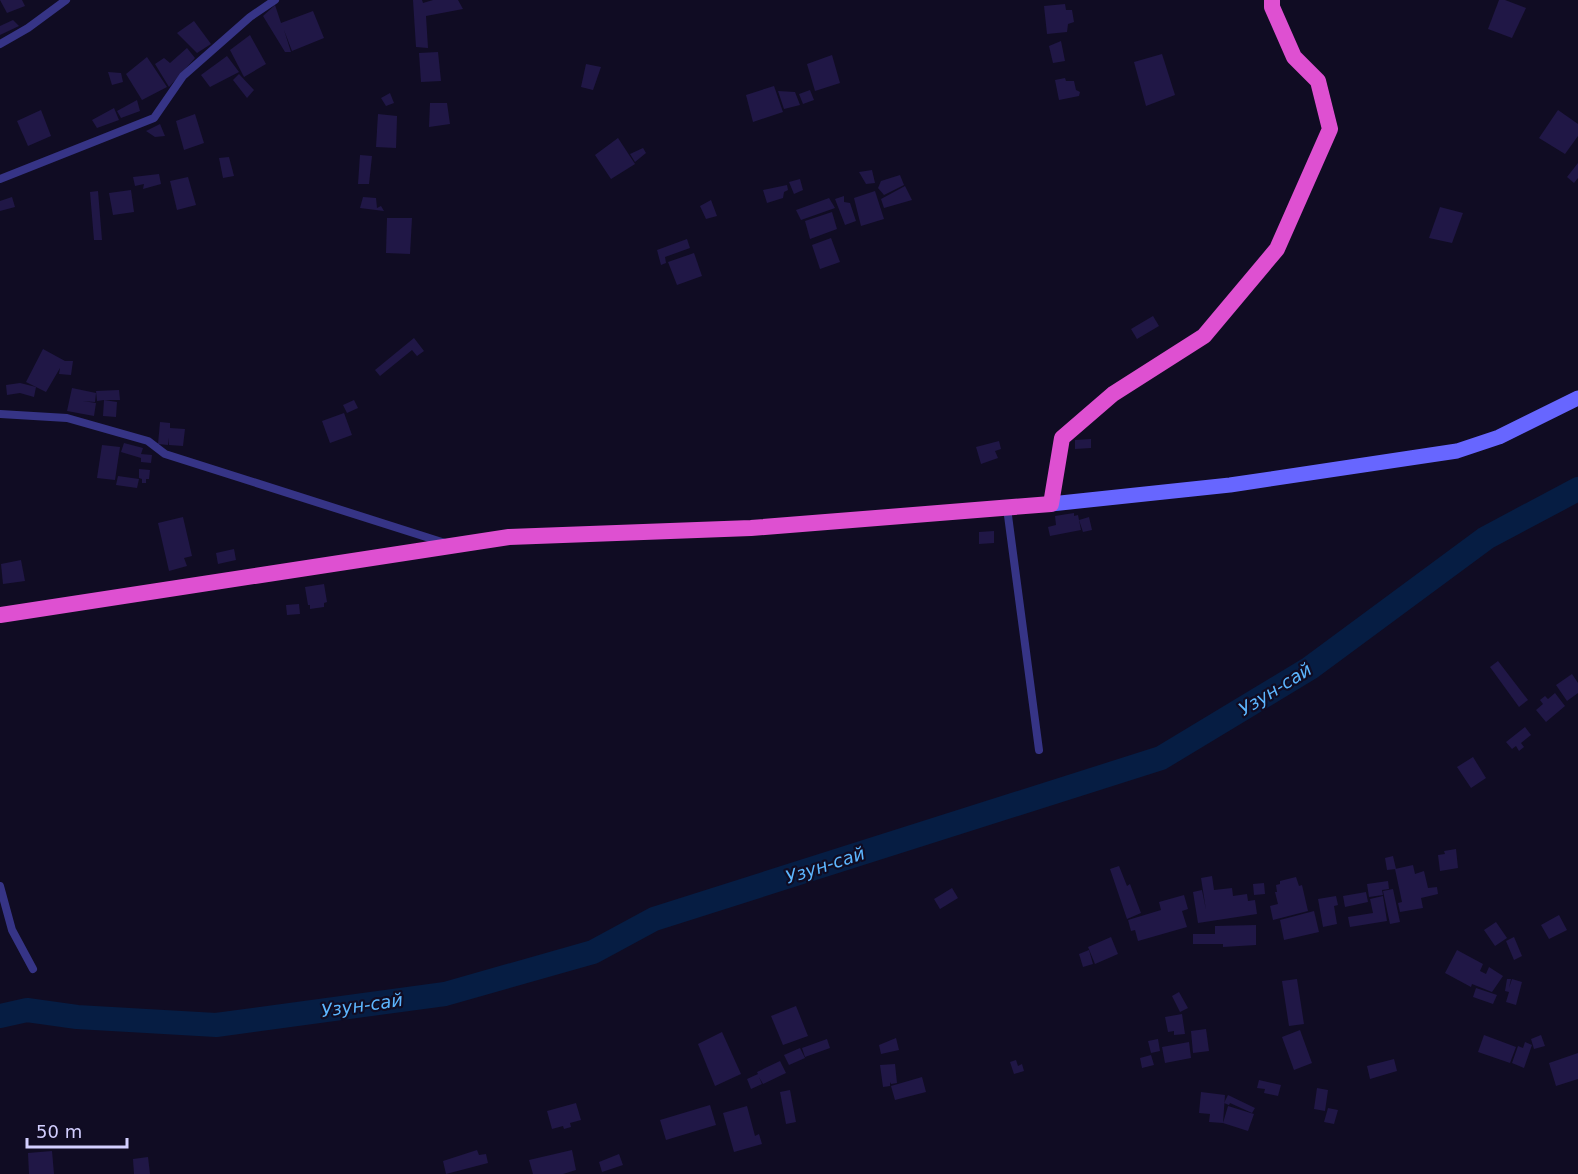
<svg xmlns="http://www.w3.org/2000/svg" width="1578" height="1174" font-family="'DejaVu Sans',sans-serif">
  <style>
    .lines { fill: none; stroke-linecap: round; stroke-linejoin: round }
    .river { stroke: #061d43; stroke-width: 24 }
    .building { fill: #201746 }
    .service { stroke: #363486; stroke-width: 8 }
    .secondary { stroke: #6766ff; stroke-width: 15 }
    .trunk { stroke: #de50d1; stroke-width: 16 }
    .labels { text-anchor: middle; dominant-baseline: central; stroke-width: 4.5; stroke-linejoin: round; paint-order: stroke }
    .water-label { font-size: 18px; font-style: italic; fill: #5db6ff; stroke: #100c23 }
  </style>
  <rect width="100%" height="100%" fill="#100c23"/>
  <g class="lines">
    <polyline class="river" points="0,1016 27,1010 77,1017 216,1025 445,994 593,952 654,919 1161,758 1310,668 1486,538 1578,489"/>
  </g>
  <g class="building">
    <polygon points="0,0 22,0 25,6 7,13"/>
    <polygon points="413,0 422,0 423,3 433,0 458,0 463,9 426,16 428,48 416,47"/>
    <polygon points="1499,0 1505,0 1526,8 1512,38 1488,29"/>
    <polygon points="1065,4 1066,10 1072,10 1074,22 1068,24 1067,32 1047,34 1044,6"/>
    <polygon points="275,5 281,23 313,11 324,38 292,51 284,30 291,52 285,52 263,16"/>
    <polygon points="13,20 19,26 0,35 0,26"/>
    <polygon points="194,21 211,44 197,53 177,33"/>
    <polygon points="250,35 266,64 244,77 230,50"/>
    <polygon points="1061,41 1065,61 1053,63 1049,46"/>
    <polygon points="187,48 195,58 169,87 155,64 164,58 170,63"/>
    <polygon points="438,52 441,81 421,82 419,53"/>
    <polygon points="1162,54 1175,95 1146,106 1134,62"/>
    <polygon points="832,55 840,83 815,91 807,64"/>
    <polygon points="227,56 239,72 210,87 201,75"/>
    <polygon points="147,57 167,87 142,100 126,74"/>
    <polygon points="586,64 601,67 593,90 581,87"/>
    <polygon points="108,72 121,73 123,82 112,85"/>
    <polygon points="239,74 254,90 247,98 233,80"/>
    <polygon points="1065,78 1066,81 1074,81 1076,90 1080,92 1079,96 1059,100 1055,80"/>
    <polygon points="774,86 783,112 753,122 746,95"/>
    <polygon points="810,90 814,100 803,104 799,94"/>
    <polygon points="778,91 795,92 800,105 784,109"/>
    <polygon points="390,93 394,103 386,106 381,98"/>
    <polygon points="137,100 140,111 121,118 117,111"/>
    <polygon points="430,103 447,103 450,124 429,127"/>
    <polygon points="114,108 119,120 97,128 92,120"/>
    <polygon points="41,110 51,136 28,146 17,121"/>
    <polygon points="1558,110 1578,124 1578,136 1565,154 1539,138"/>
    <polygon points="195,114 204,143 184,150 176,121"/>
    <polygon points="378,114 397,116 396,148 376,147"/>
    <polygon points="160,124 165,136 155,137 146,131"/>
    <polygon points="618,138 635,164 611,179 595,155"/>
    <polygon points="643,148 646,153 635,162 630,154"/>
    <polygon points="360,155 372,156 369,184 358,184"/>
    <polygon points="229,157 234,176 223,178 219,158"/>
    <polygon points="1578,163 1578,178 1574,183 1567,177"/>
    <polygon points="872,170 875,183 866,184 859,172"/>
    <polygon points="159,174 161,184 143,189 144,184 135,186 133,177"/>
    <polygon points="900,175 904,185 884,195 878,188 881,181"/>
    <polygon points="188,177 196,205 177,210 170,181"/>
    <polygon points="800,179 803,190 794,194 789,182"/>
    <polygon points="787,185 788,190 784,192 783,198 767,203 763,190"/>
    <polygon points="905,186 912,200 884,208 881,199"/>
    <polygon points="131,190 134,212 113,215 109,193"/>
    <polygon points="98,191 102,240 94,240 90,192"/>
    <polygon points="875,191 884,219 861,226 854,198"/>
    <polygon points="844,196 844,202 850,203 856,221 845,225 835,199"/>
    <polygon points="12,197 15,207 0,211 0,201"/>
    <polygon points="363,197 376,198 377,208 381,206 384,211 360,208"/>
    <polygon points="829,198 835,208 801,220 796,210"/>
    <polygon points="711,200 717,216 706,219 700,206"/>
    <polygon points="1440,207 1463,213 1452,243 1429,238"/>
    <polygon points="832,212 837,229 810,239 805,221"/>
    <polygon points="387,218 412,218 410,254 386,253"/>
    <polygon points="831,238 840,262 820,269 812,245"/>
    <polygon points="687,239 690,248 665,257 666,263 661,265 657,250"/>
    <polygon points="694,253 702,276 677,285 668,262"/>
    <polygon points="1153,316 1159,326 1137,339 1131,329"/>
    <polygon points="414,338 424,351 417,356 412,350 380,376 375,370"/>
    <polygon points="43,349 65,361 73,361 71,375 59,374 60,368 46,392 26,382"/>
    <polygon points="20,383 36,387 34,397 20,393 7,395 6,385"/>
    <polygon points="72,388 96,393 95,402 83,401 96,403 94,416 67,411"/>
    <polygon points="119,390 120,400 104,400 117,402 116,417 103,416 104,400 97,401 96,391"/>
    <polygon points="354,400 358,408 347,413 343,405"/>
    <polygon points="344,413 352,435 330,443 322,421"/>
    <polygon points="160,422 170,423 170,428 185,429 183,446 169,445 169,438 168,445 158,444"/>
    <polygon points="1091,439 1091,448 1075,449 1075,440"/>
    <polygon points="999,441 1001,449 995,451 998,458 981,464 976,447"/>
    <polygon points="124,443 143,448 141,454 152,455 151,463 141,462 141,458 121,452"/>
    <polygon points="102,445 120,447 115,480 97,478"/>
    <polygon points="139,469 150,470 149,479 146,479 146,483 142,483 142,479 139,478"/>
    <polygon points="118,476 139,479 137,488 116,485"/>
    <polygon points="1074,513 1074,516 1078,515 1081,530 1050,536 1048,527 1056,525 1055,516"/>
    <polygon points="183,517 192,556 184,558 187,566 169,571 158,523"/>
    <polygon points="1089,517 1092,530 1083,532 1079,520"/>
    <polygon points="994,531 994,543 979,544 979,532"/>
    <polygon points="234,549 236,560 218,564 216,553"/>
    <polygon points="21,560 25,581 3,584 1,564"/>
    <polygon points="324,584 327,602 324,603 324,607 310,609 310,605 308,605 305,587"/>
    <polygon points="299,604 300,614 287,615 286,605"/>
    <polygon points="1498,661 1528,700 1519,707 1490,667"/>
    <polygon points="1572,674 1578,683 1578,693 1567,701 1556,685"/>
    <polygon points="1555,693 1565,706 1546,722 1536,710 1543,704 1540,700 1545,696 1548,699"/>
    <polygon points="1525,727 1531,735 1521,743 1524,747 1519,751 1516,746 1512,749 1506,742"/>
    <polygon points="1473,757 1486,778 1471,788 1457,767"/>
    <polygon points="1456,849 1458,868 1440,871 1438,855 1445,854 1444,851"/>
    <polygon points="1393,856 1396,869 1387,870 1385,858"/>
    <polygon points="1413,865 1415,874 1424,871 1428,888 1437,887 1438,894 1421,898 1423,908 1400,912 1398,903 1402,902 1395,869"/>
    <polygon points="1119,866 1127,886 1130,884 1141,913 1127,919 1110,869"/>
    <polygon points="1212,876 1214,890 1232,888 1233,896 1247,894 1248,901 1255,900 1257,914 1198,923 1193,892 1202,890 1206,910 1201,878"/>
    <polygon points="1296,877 1299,886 1302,885 1308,911 1273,920 1270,906 1278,904 1275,892 1277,892 1276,885 1280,884 1280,881"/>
    <polygon points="1388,881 1389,889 1382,890 1383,895 1369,897 1367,884"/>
    <polygon points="1264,883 1265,894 1254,895 1253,884"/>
    <polygon points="952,888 958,898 940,909 934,899"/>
    <polygon points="1393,889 1400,922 1390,924 1383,891"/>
    <polygon points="1366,892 1368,902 1345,907 1343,896"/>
    <polygon points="1184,895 1188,909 1182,911 1187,927 1138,941 1135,930 1131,931 1128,920 1161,910 1159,902"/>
    <polygon points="1336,896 1338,905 1334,906 1337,924 1323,927 1318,899"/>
    <polygon points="1383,896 1387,921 1350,927 1348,917 1373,913 1370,899"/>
    <polygon points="1314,911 1319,932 1284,940 1280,920"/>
    <polygon points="1559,915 1567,930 1549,939 1541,925"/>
    <polygon points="1496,922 1507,938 1495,946 1484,930"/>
    <polygon points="1256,925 1256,945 1223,947 1223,944 1193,944 1193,934 1215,934 1215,926"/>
    <polygon points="1111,937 1118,954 1095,964 1088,947"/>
    <polygon points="1514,937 1522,956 1514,960 1506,941"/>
    <polygon points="1089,950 1093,964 1083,967 1079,954"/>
    <polygon points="1457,950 1483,964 1480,971 1486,974 1489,967 1503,976 1492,992 1472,984 1471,987 1445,973"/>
    <polygon points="1297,979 1304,1024 1289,1026 1282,981"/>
    <polygon points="1507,979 1511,979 1509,988 1512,979 1522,982 1516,1005 1506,1002 1509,992 1505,991"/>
    <polygon points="1476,988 1497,995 1493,1004 1473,997"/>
    <polygon points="1179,992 1188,1008 1180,1012 1172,996"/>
    <polygon points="796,1006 808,1036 783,1045 771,1016"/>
    <polygon points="1182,1014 1185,1034 1174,1035 1174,1031 1168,1032 1165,1017"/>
    <polygon points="1206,1029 1209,1051 1193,1053 1191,1031"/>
    <polygon points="1300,1030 1312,1063 1294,1070 1282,1037"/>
    <polygon points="722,1032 741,1074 715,1086 698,1044"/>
    <polygon points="1484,1035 1516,1047 1510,1063 1478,1052"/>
    <polygon points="1541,1035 1545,1046 1534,1049 1531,1039"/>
    <polygon points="896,1038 899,1050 881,1054 879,1045"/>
    <polygon points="827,1039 830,1048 805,1057 802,1048"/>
    <polygon points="1158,1039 1160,1051 1151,1053 1148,1041"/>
    <polygon points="1189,1042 1191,1058 1165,1063 1162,1047"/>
    <polygon points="1525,1042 1532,1045 1524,1068 1512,1063 1518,1046 1523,1048"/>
    <polygon points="800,1048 805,1058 789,1065 784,1055"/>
    <polygon points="1578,1053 1578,1079 1556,1086 1549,1063"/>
    <polygon points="1151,1055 1154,1065 1142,1068 1140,1058"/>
    <polygon points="1394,1059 1397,1071 1370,1079 1367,1066"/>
    <polygon points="1016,1060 1018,1066 1022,1064 1024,1071 1014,1074 1010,1062"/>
    <polygon points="780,1061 786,1073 763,1084 759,1077 762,1084 751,1089 747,1079 758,1074 757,1072"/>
    <polygon points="895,1064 897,1083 891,1084 890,1082 890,1086 883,1087 880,1065"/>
    <polygon points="922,1077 926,1092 895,1100 891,1086"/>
    <polygon points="1259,1080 1281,1085 1278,1096 1264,1093 1265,1089 1257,1088"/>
    <polygon points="1317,1088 1328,1090 1325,1111 1314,1109"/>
    <polygon points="790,1090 796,1122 786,1124 780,1092"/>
    <polygon points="1201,1092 1225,1095 1223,1123 1228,1106 1254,1114 1248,1131 1223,1123 1209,1122 1210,1114 1199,1113"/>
    <polygon points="1228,1095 1255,1108 1252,1113 1230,1103 1229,1105 1224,1103"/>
    <polygon points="576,1103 581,1120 570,1123 571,1127 564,1129 563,1126 552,1129 547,1111"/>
    <polygon points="710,1105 716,1125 666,1140 660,1120"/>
    <polygon points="747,1106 755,1136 759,1134 762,1144 734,1152 723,1113"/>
    <polygon points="1328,1108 1338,1110 1334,1124 1324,1122"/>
    <polygon points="477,1150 479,1155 486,1154 488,1163 446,1174 443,1161"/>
    <polygon points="572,1150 576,1170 563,1174 533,1174 529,1160"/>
    <polygon points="52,1151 54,1174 29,1174 28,1153"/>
    <polygon points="619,1154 623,1165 602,1172 599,1162"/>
    <polygon points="148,1157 150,1174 134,1174 133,1159"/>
  </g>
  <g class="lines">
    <g class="service">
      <polyline points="0,44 28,28 66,0"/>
      <polyline points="0,179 154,118 183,76 250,17 275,0"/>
      <polyline points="0,414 67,418 148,441 165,454 445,543"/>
      <polyline points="1007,508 1039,750"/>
      <polyline points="0,886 12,930 33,969"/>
    </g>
    <polyline class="secondary" points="1051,504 1230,485 1457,451 1499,437 1578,398"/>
    <polyline class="trunk" points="0,615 509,537 751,528 1051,504 1062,438 1113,394 1204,336 1277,249 1330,129 1318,81 1294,57 1272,7 1272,0"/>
  </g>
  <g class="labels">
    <g class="water-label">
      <text transform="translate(1275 689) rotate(-32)">Узун-сай</text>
      <text transform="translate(825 865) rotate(-18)">Узун-сай</text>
      <text transform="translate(362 1005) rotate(-8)">Узун-сай</text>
    </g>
  </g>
  <path d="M27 1138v9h100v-9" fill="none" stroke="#d3cfff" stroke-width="3"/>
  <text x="36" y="1138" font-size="18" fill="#d3cfff" stroke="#100c23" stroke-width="4.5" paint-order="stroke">50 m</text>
</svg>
